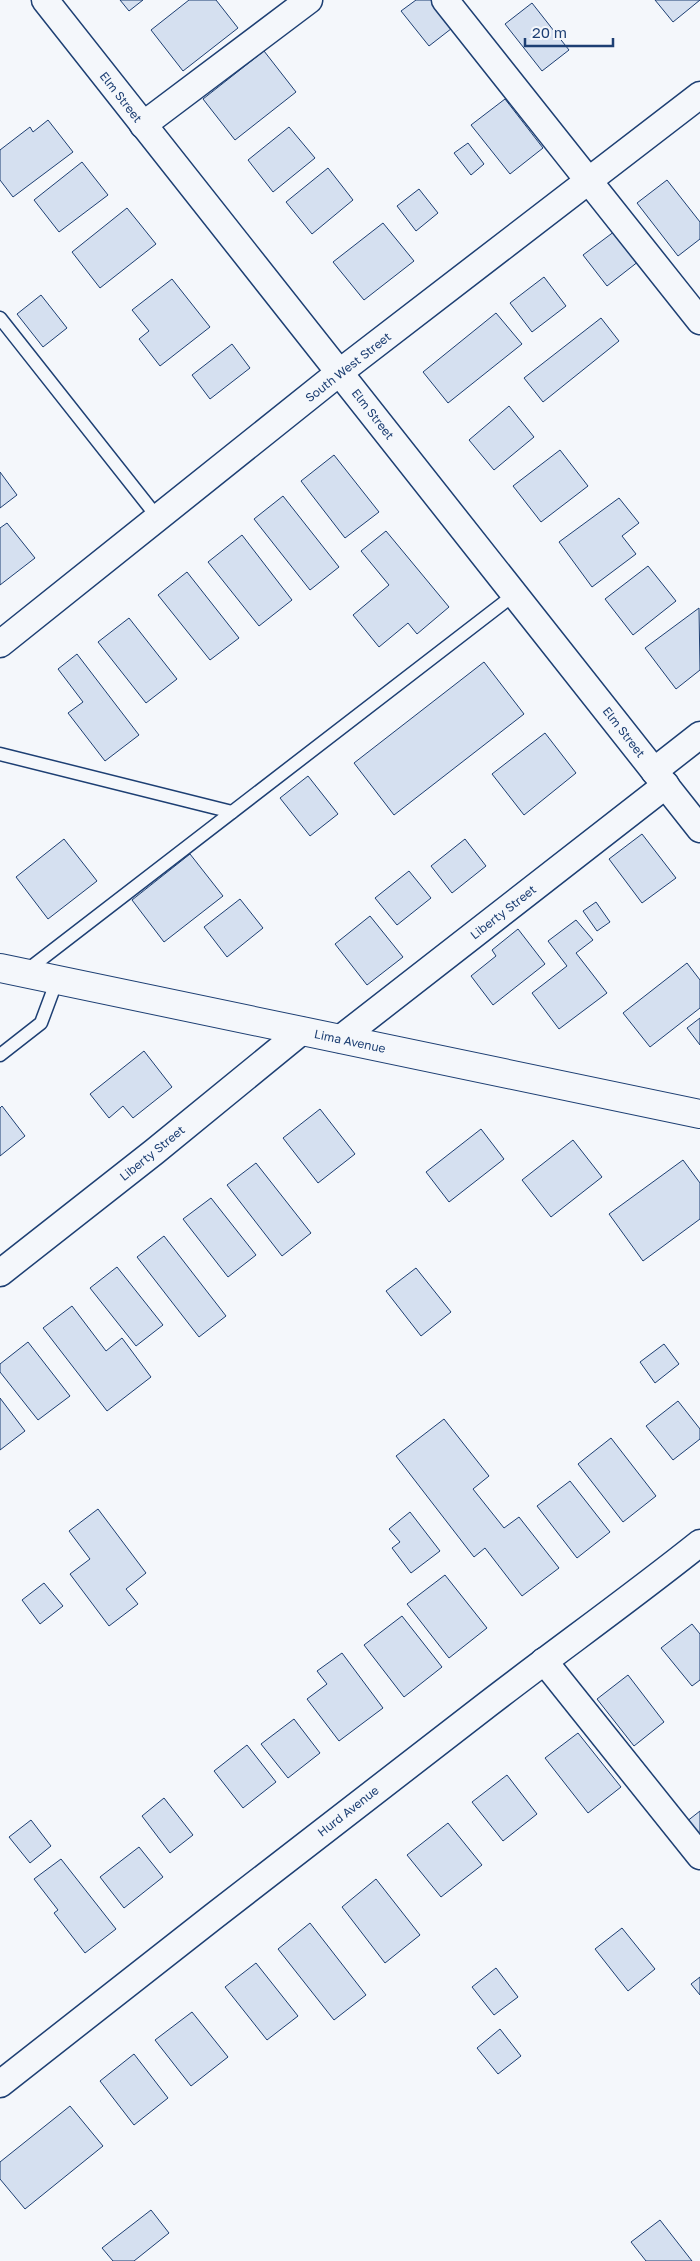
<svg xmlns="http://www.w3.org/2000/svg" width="700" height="2261" font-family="'Golos Text',sans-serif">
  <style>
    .building { fill: #d5e0f0; stroke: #1d3f73 }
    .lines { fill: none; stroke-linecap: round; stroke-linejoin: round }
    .lane-casing { stroke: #1d3f73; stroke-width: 15 }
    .street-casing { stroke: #1d3f73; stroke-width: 29 }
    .secondary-casing { stroke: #1d3f73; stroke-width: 30 }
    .lane { stroke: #f4f7fb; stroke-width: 12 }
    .street { stroke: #f4f7fb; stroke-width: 26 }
    .secondary { stroke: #f4f7fb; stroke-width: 28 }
    .labels { text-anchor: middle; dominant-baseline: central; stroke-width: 4; stroke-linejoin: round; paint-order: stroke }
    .street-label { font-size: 12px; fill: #1d3f73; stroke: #f4f7fb }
  </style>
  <rect width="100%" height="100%" fill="#f4f7fb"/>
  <g class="building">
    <polygon points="120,0 143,0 129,11"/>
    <polygon points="189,0 216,0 238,28 183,71 151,30"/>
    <polygon points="416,0 437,0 456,25 429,46 401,11"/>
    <polygon points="655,0 700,0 673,22"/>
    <polygon points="532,3 569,50 542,71 505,24"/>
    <polygon points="264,51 296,92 235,140 203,99"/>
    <polygon points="505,99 543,148 510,174 471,125"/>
    <polygon points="48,120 73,152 13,197 0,180 0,150 30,127 33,132"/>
    <polygon points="289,127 315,158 273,192 248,160"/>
    <polygon points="468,143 484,164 471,175 454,153"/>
    <polygon points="82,162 108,195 59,232 34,200"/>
    <polygon points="328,168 353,200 312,234 286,202"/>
    <polygon points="667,180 700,222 700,239 678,256 637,203"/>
    <polygon points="419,189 438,213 416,231 397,206"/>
    <polygon points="127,208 156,244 100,288 72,252"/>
    <polygon points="383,223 414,261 364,300 333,262"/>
    <polygon points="615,231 639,261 607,286 583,255"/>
    <polygon points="544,277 566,306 532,332 510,303"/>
    <polygon points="172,279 210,327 160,366 139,339 149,331 132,310"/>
    <polygon points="41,295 67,328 43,347 17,314"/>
    <polygon points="496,313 522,344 448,403 423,372"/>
    <polygon points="601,318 619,341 543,402 524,378"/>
    <polygon points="232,344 250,368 210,399 192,375"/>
    <polygon points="509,406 534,437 494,470 469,440"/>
    <polygon points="560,450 588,486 541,522 513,486"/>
    <polygon points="334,455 379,512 345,538 301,481"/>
    <polygon points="0,472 17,495 0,508"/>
    <polygon points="283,496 339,567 310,590 254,519"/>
    <polygon points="619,498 639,523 622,536 636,554 592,587 559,542"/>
    <polygon points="7,523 35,558 0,585 0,528"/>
    <polygon points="386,531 449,607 417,634 408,623 379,647 353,615 389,585 361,551"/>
    <polygon points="242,535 292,600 259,626 208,562"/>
    <polygon points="648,566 676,601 633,635 605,599"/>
    <polygon points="187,572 239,638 210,660 158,595"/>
    <polygon points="699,608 700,670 676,689 645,648"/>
    <polygon points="129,618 177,679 146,703 98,642"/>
    <polygon points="77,654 139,735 105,761 68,713 83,702 58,669"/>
    <polygon points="484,662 524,714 394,815 354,763"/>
    <polygon points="545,733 576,773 524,815 492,774"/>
    <polygon points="308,776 338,814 310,836 280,798"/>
    <polygon points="642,834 676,878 642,903 609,859"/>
    <polygon points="64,839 97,881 48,919 16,877"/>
    <polygon points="465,839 486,866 452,893 431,866"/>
    <polygon points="190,854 223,896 164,942 132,900"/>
    <polygon points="409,871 431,898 397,925 375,898"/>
    <polygon points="240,899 263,928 227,957 204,927"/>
    <polygon points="596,902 610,922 597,931 583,911"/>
    <polygon points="370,916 403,957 367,985 335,944"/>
    <polygon points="576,920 593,940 576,953 607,993 559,1029 532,993 567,966 548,941"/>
    <polygon points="518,929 545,964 493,1005 471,976 496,956 492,950"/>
    <polygon points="687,963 700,980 700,1008 650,1047 623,1013"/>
    <polygon points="700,1018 700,1045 687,1028"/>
    <polygon points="144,1051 172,1087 133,1118 123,1106 109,1118 90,1094"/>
    <polygon points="2,1106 25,1136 0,1156 0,1108"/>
    <polygon points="320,1109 355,1154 318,1183 283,1138"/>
    <polygon points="481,1129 504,1159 449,1202 426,1172"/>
    <polygon points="573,1140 602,1177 551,1217 522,1180"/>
    <polygon points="683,1160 700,1183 700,1219 643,1261 609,1214"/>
    <polygon points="256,1163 311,1233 282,1256 227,1185"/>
    <polygon points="211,1198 256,1255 228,1277 183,1219"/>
    <polygon points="164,1236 226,1316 199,1337 137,1257"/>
    <polygon points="117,1267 163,1325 136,1346 90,1288"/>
    <polygon points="416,1268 451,1312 421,1336 386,1291"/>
    <polygon points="72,1306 106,1351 122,1338 151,1377 107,1411 43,1328"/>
    <polygon points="28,1342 70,1396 38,1420 0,1372 0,1364"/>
    <polygon points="664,1344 679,1364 655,1383 640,1362"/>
    <polygon points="0,1398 25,1431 0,1450"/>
    <polygon points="678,1401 700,1429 700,1439 673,1460 646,1426"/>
    <polygon points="444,1419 489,1476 473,1489 504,1528 519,1517 559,1568 522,1596 485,1548 474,1557 396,1456"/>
    <polygon points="611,1438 656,1496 623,1522 578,1464"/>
    <polygon points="570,1481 610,1532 577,1558 537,1506"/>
    <polygon points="98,1509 146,1573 126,1589 138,1604 109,1626 70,1574 90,1559 69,1531"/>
    <polygon points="410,1512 440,1551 411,1573 392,1548 400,1542 389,1529"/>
    <polygon points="445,1575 487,1628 449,1658 407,1604"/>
    <polygon points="44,1583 63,1606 40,1624 22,1600"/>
    <polygon points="402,1616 442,1667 404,1697 364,1645"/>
    <polygon points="692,1624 700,1634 700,1680 692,1686 661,1648"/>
    <polygon points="342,1653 383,1708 339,1741 307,1699 327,1684 317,1671"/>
    <polygon points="628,1675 664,1722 634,1746 597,1699"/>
    <polygon points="294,1719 320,1753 288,1778 261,1744"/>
    <polygon points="578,1733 621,1787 588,1813 545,1758"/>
    <polygon points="247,1745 276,1782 243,1808 214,1771"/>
    <polygon points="507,1775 537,1814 503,1841 472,1802"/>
    <polygon points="164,1798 193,1835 170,1853 142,1816"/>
    <polygon points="700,1811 700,1840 686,1822"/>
    <polygon points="31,1820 51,1846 30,1863 9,1837"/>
    <polygon points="448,1823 482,1865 441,1897 407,1855"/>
    <polygon points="139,1847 163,1877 124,1908 100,1877"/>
    <polygon points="61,1859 116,1929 85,1953 54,1913 58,1910 34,1879"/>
    <polygon points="376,1879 420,1935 385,1963 342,1907"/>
    <polygon points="310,1923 366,1995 334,2020 278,1949"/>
    <polygon points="622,1928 655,1969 628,1991 595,1949"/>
    <polygon points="256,1963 298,2016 267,2040 225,1987"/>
    <polygon points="496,1968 518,1997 494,2015 472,1987"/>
    <polygon points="700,1977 700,1995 691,1984"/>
    <polygon points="192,2012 228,2057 191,2086 155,2040"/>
    <polygon points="500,2029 521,2056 498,2074 477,2048"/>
    <polygon points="134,2054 168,2098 134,2125 100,2081"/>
    <polygon points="70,2106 103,2146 25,2209 0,2179 0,2162"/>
    <polygon points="151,2210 169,2233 134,2261 113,2261 102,2248"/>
    <polygon points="660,2220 692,2261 646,2261 631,2242"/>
  </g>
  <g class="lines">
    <defs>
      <g id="lane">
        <polyline points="0,318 158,518"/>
        <polyline points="0,754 232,812"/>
        <polyline points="26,971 515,594"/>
        <polyline points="0,1055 41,1023 57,980"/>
      </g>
      <g id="street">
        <polyline points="45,0 700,829"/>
        <polyline points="445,0 700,321"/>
        <polyline points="143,125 309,0"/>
        <polyline points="0,644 340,372 700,95"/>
        <polyline points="654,771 700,735"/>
        <polyline points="340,1039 666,785"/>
        <polyline points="0,1273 154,1152 302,1031"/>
        <polyline points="544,1661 700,1856"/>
        <path d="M0 2084C162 1956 324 1830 488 1704 558 1650 630 1599 700 1543"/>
      </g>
      <polyline id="secondary" points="0,968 700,1114"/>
    </defs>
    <use href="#lane" class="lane-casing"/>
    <use href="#street" class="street-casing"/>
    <use href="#secondary" class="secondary-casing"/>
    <use href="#lane" class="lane"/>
    <use href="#street" class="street"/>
    <use href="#secondary" class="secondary"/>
  </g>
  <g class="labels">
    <g class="street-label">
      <text transform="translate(121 97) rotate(52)">Elm Street</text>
      <text transform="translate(348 367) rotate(-38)">South West Street</text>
      <text transform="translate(373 414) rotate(52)">Elm Street</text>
      <text transform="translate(624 732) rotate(52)">Elm Street</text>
      <text transform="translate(503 912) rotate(-38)">Liberty Street</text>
      <text transform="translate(350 1041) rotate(12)">Lima Avenue</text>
      <text transform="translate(152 1153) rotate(-39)">Liberty Street</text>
      <text transform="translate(348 1811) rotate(-38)">Hurd Avenue</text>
    </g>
  </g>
  <path d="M525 38v8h88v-8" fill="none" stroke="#1d3f73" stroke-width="2.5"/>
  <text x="532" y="38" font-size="15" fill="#1d3f73" stroke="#f4f7fb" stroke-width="4" paint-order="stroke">20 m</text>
</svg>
